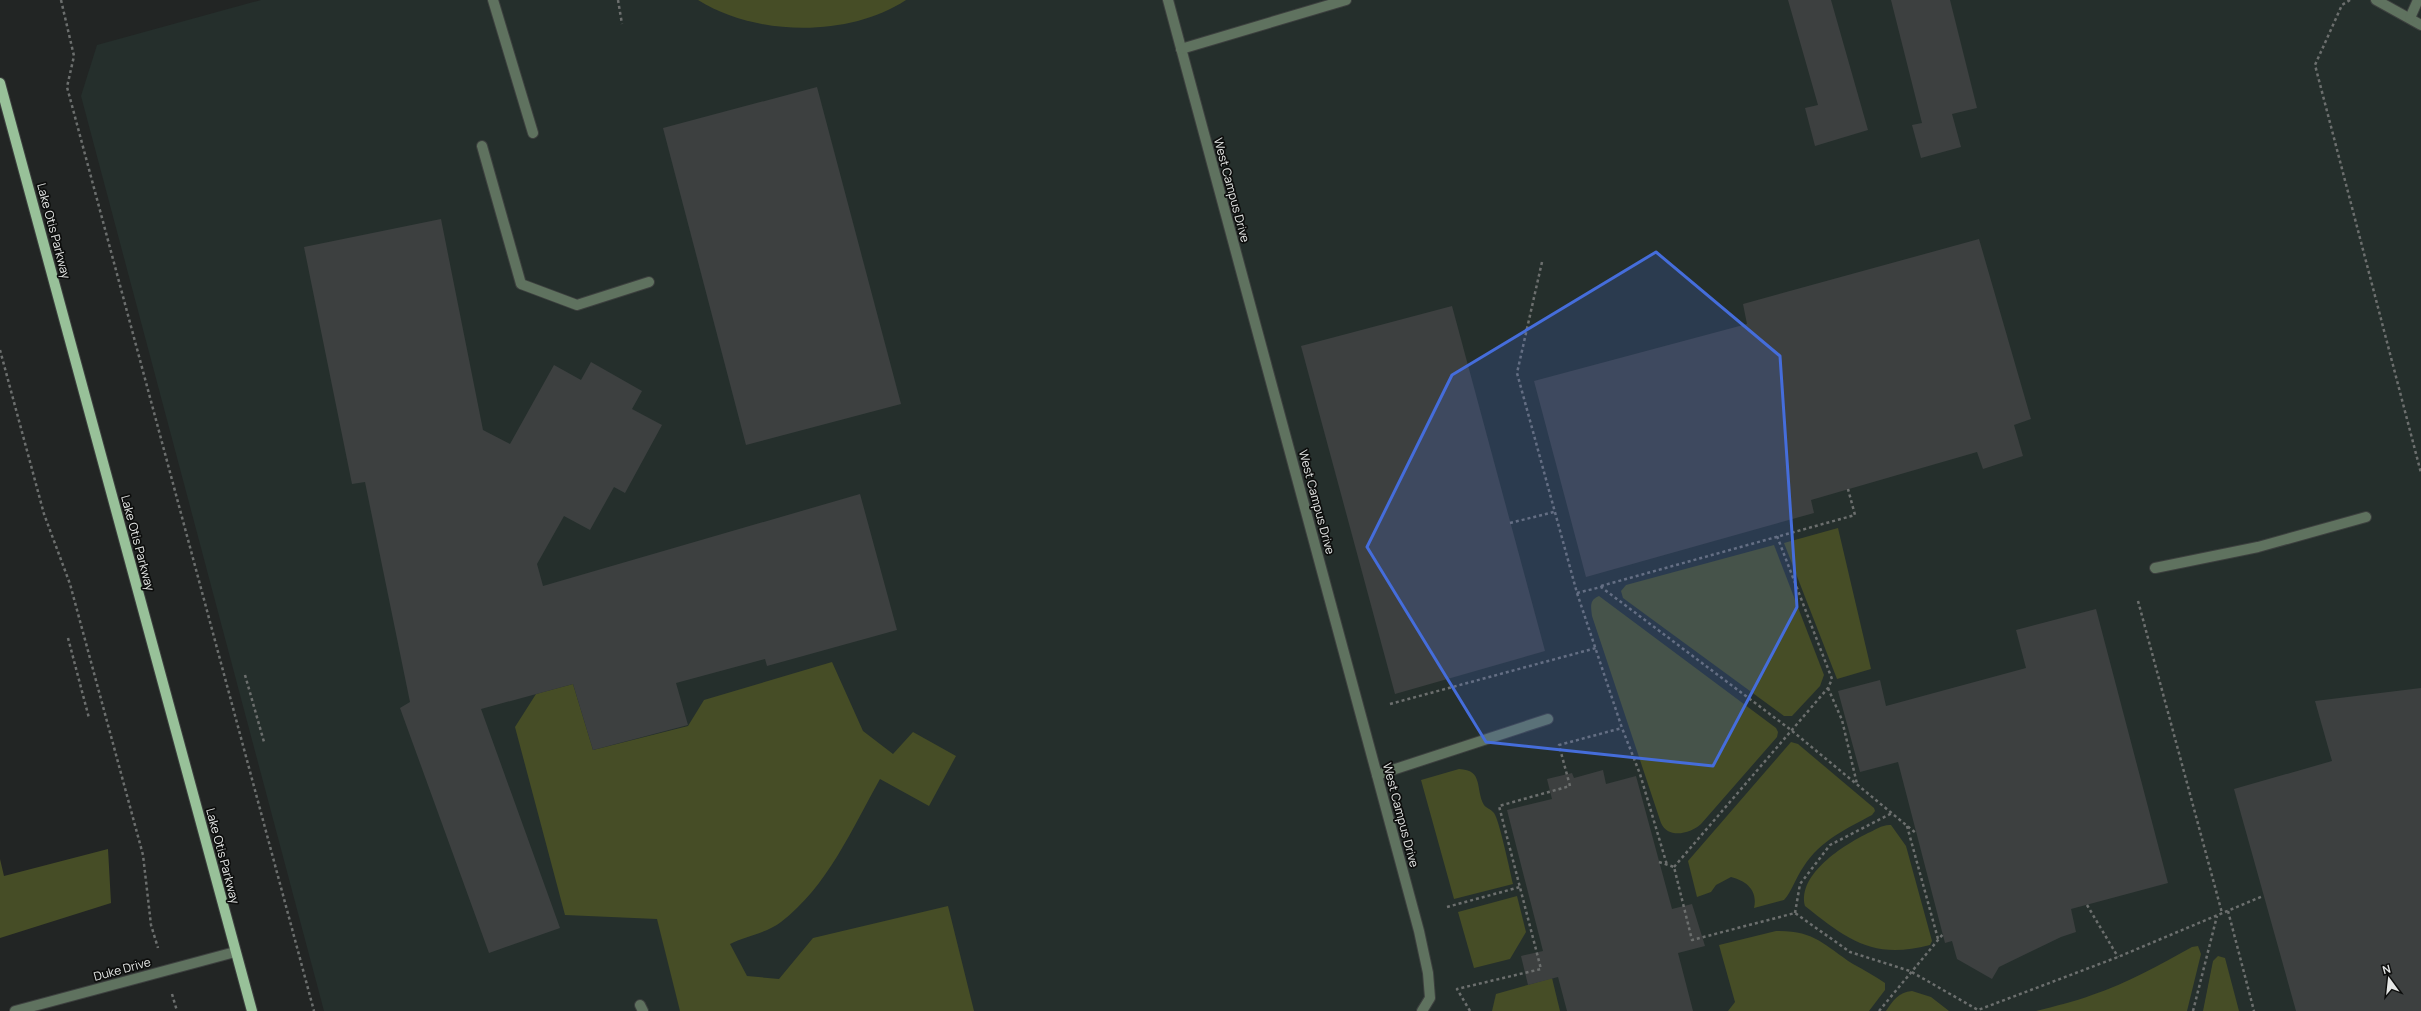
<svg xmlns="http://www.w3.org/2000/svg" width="2421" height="1011" font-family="Manrope,sans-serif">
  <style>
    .built { fill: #252f2c }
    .green { fill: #464d26 }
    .building { fill: #3d4040 }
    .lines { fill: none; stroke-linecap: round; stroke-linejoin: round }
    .minor-casing { stroke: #3d403f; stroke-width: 12 }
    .major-casing { stroke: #3d403f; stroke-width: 12 }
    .path { stroke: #6c6f6e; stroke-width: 2.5; stroke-dasharray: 3 3; stroke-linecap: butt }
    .minor { stroke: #5f725f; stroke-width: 10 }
    .major { stroke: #98c199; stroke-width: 10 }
    .marked { fill: #456ddb; fill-opacity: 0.2; stroke: #456ddb; stroke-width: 3; stroke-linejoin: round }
    .labels { text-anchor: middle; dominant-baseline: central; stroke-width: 3.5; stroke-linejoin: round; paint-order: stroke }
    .street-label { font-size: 12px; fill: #e5e7e6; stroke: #0d0e0d }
  </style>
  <rect width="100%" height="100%" fill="#222524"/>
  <polygon class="built" points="261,0 2421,0 2421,1011 324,1011 81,96 97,45"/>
  <g class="green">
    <path d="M698 0H906C848 38 755 36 698 0Z"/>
    <polygon points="1838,528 1871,669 1837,679 1784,543"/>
    <polygon points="1774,545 1824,675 1820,686 1792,716 1784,716 1623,598 1621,591 1626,585"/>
    <path d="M1599 596 1776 728 1778 732 1777 737 1701 824C1690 834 1668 839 1661 823L1592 616C1591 607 1589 600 1599 596Z"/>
    <path d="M832 662 863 731 893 754 913 732 956 756 929 806 880 779C852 829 827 887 781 922 767 933 745 936 730 944L747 976 779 979 813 938 948 906 974 1011H680L657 919 565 915 515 727 536 694 573 684 593 750 688 726 704 700Z"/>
    <path d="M1791 742 1798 744 1874 808 1875 811 1872 815C1846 829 1821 840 1804 866 1796 877 1792 891 1784 900L1754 908C1758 891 1747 881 1731 877L1716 885 1711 892 1697 897 1688 861Z"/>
    <path d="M1459 769C1484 770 1475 789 1484 805 1486 808 1491 809 1494 813 1499 819 1510 871 1513 884L1454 899 1421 780Z"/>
    <path d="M1891 825 1906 846 1932 941 1930 945C1873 960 1848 940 1805 906 1797 874 1844 845 1868 833 1875 830 1883 824 1891 825Z"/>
    <polygon points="108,849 111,903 0,938 0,859 4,876"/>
    <polygon points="1517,896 1526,932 1510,959 1474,968 1458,912"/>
    <path d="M1776 931C1814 930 1824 945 1853 964 1864 970 1875 976 1885 983V990L1869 1011H1728L1735 1002 1719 945Z"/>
    <path d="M2198 946 2201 954 2187 1011H2036C2055 1006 2074 1002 2092 995 2128 983 2159 965 2192 947Z"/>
    <polygon points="2218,956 2225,958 2239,1011 2203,1011 2213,961"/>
    <polygon points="1552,978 1560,1011 1492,1011 1496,994"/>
    <path d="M1912 991 1931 997 1949 1011H1886C1893 1001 1898 992 1912 991Z"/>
  </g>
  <g class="building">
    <polygon points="1788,0 1831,0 1868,130 1815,146 1805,108 1818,105"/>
    <polygon points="1891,0 1950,0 1977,108 1952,114 1961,147 1921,158 1912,125 1922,123"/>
    <polygon points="817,87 901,404 746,445 663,128"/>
    <polygon points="441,219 483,430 510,444 554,365 581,380 591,362 642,391 632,409 662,425 625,493 614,487 590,530 564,516 537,564 543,586 860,494 897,630 767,666 765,659 676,683 688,725 593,750 573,684 481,709 560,928 489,953 400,708 410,702 365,482 352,484 304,247"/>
    <polygon points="1979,239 2031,419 2014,425 2023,456 1983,469 1977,452 1811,500 1814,513 1586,577 1534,381 1747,324 1743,304"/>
    <polygon points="1452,306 1545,651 1395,694 1301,346"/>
    <polygon points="2096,609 2168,883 2071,909 2076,932 2061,937 1999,967 1992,979 1957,959 1952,941 1945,943 1898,762 1860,772 1838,691 1880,680 1886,706 2026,668 2016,630"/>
    <polygon points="2421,688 2421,1011 2296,1011 2234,789 2332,761 2315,701"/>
    <polygon points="1603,770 1606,784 1636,776 1672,909 1692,904 1705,946 1678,953 1693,1011 1567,1011 1558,977 1528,985 1521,956 1543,951 1507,810 1552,799 1547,779 1572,773 1574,778"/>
  </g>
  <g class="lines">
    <defs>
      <g id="minor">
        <polyline points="493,0 533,133"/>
        <polyline points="1168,0 1419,931 1428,973 1430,998 1422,1011"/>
        <polyline points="2376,0 2421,25"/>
        <polyline points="2410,18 2418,0"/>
        <polyline points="1181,49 1346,0"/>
        <polyline points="482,146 521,284 577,305 649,282"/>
        <polyline points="2155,568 2258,547 2366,517"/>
        <polyline points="1377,775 1548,719"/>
        <polyline points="640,1005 643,1011"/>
        <polyline points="15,1011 235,952"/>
      </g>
      <polyline id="major" points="0,83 252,1011"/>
    </defs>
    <use href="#minor" class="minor-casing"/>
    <use href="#major" class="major-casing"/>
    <g class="path">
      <polyline points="61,0 74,56 67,87 314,1011"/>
      <polyline points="618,0 622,24"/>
      <polyline points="2350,0 2342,5 2315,65 2421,473"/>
      <polyline points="1542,262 1517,373 1577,593 1622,728 1640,774 1667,865"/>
      <polyline points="0,350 44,514 70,584 143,855 151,925 158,948"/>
      <polyline points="1510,523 1554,512"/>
      <polyline points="1601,586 1855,515 1848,489"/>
      <polyline points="1577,593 1601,587 1791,730 1917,834"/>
      <polyline points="2138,601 2222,913"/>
      <polyline points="68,638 89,718"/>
      <polyline points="245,675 264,742"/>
      <polyline points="1828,688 1842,720 1857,784"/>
      <polyline points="1390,704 1596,648"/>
      <polyline points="1907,826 1938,939"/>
      <polyline points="1659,862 1674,867 1692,940 1795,913 1850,952 1910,971 1978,1010 2118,957 2263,896"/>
      <polyline points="1674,867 1828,688 1832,679 1777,536"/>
      <polyline points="2087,905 2118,957"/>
      <polyline points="1447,907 1520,887"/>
      <polyline points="2228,911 2254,1011"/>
      <polyline points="1795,913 1800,884 1830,845 1892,813"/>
      <polyline points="172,994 177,1011"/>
      <polyline points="1470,1011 1457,989 1541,969 1499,806 1570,786 1559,745 1622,728"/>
      <polyline points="1879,1011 1943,934"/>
      <polyline points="2193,1011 2217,916"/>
    </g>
    <use href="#minor" class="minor"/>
    <use href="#major" class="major"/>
  </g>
  <path class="marked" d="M1656 252 1780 356 1797 607 1713 766 1486 742 1367 547 1452 375Z"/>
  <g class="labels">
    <g class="street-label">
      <text transform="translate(1232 190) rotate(75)">West Campus Drive</text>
      <text transform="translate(54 231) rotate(75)">Lake Otis Parkway</text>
      <text transform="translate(1317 502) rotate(75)">West Campus Drive</text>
      <text transform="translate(138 543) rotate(75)">Lake Otis Parkway</text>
      <text transform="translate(1401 815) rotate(75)">West Campus Drive</text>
      <text transform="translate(223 856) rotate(75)">Lake Otis Parkway</text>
      <text transform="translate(122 969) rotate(-15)">Duke Drive</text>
    </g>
  </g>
  <g transform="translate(2389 979) rotate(345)" stroke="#0d0e0d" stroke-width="3" paint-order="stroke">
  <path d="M0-3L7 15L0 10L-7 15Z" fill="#e5e7e6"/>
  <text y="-6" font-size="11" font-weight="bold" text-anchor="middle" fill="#e5e7e6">N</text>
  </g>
</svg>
